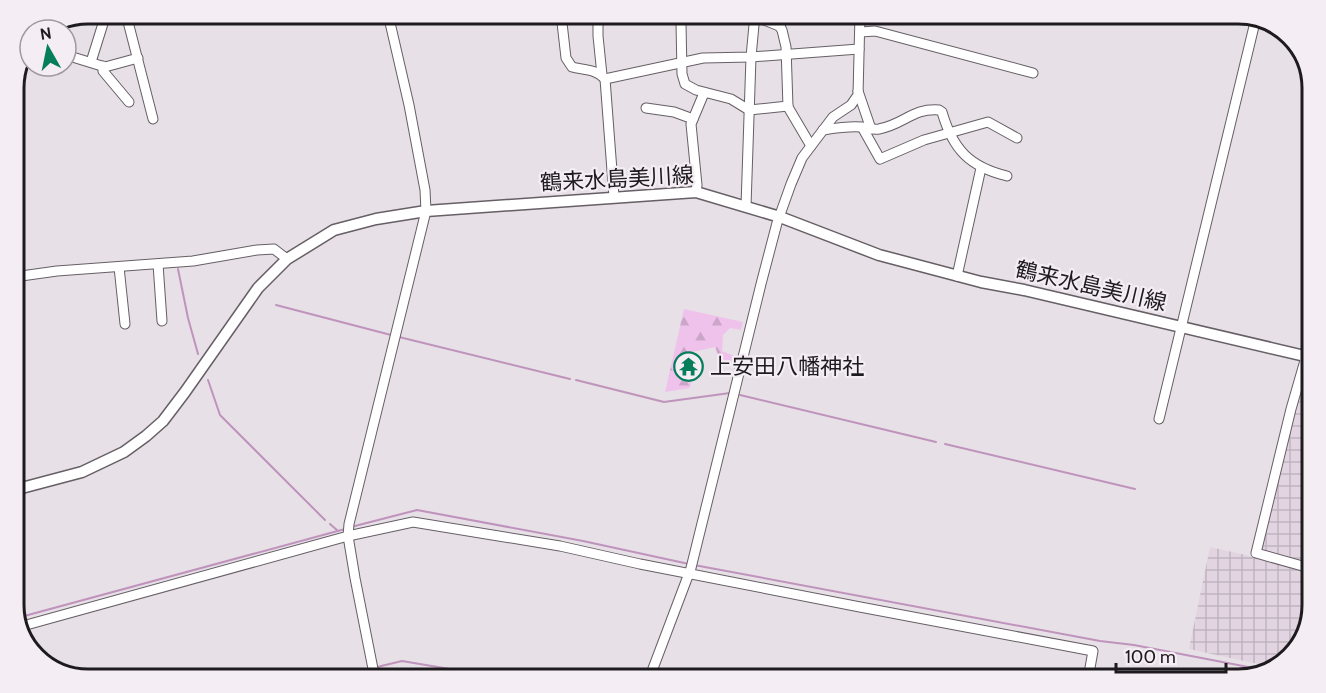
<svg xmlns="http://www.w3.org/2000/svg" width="1326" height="693" font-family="Cabin,'Noto Sans JP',sans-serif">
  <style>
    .industrial { fill: url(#industrial-grid) }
    .forest { fill: url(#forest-firs) }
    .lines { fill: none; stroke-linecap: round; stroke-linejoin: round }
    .stream { stroke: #bf93bc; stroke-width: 2 }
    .minor-casing { stroke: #665f65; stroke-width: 11 }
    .major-casing { stroke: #665f65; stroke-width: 13 }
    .minor { stroke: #fff; stroke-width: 9 }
    .major { stroke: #fff; stroke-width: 10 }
    .labels { text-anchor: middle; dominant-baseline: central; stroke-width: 4.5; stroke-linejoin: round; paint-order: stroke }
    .street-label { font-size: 22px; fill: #1e1b1e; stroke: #f5edf4 }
    .poi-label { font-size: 22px; fill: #1e1b1e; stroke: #f5edf4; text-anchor: start }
    .rim { fill: none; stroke: #1e1b1e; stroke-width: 3 }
  </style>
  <defs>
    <pattern id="industrial-grid" width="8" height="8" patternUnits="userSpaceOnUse" patternTransform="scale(1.5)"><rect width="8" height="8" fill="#e2d4e1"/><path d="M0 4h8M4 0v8" fill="none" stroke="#c1b5c1"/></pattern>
    <pattern id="forest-firs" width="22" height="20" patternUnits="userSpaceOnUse" patternTransform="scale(1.5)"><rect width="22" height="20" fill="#efc2eb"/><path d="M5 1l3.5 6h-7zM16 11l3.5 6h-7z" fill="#cca6c9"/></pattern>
  </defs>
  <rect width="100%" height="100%" fill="#e7e0e7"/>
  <polygon class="industrial" points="1308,362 1305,638 1277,668 1189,649 1210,547 1255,557"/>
  <polygon class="forest" points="684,309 743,322 741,330 730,328 723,335 722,351 737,357 733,363 720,360 715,347 679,355 675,367 682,381 691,382 690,388 665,392"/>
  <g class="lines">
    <g class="stream">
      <polyline points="178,269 188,318 198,354"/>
      <polyline points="276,305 391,335"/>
      <polyline points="399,337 570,379"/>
      <polyline points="208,380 220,415 325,520"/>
      <polyline points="576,380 664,402 730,393"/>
      <polyline points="740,395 936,442"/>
      <polyline points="945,444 1135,489"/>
      <polyline points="330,524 338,531"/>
      <polyline points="351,527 417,510 583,541 689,564"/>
      <polyline points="694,565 1100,641 1134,645 1269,671"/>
      <polyline points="17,618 345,529"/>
      <polyline points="377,667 402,661 509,679"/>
      <polyline points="331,679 368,669"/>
    </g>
    <defs>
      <g id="minor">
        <polyline points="126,14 153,119"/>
        <path d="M561 14 566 58 572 67C583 70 597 69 605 79"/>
        <polyline points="676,14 680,16 681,23 682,74 685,84 696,90 731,99 749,110 788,106"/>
        <polyline points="598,15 598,36 602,75"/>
        <polyline points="680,16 716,18 749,14"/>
        <polyline points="754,16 779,26 782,30 786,47 788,107 811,146"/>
        <polyline points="779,26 785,17 797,17 798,14"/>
        <polyline points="56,30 58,26"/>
        <polyline points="861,32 875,31 1033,73"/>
        <polyline points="66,55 105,67 138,58"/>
        <polyline points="91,62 106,14"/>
        <polyline points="103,66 103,71 129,102"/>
        <polyline points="605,79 703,58 751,57 859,49"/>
        <polyline points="605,79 614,197"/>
        <polyline points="14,87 20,69"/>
        <polyline points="858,91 871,129"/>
        <polyline points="646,108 674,112 693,119"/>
        <polyline points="862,127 880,159 924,140 988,122 1017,138"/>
        <path d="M823 130C836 128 848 126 861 127 867 127 872 130 879 129 905 124 912 108 939 110L942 112C953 150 970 167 1007 176"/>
        <polyline points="696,192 697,185 691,124 704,93"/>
        <polyline points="746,206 751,57 755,14"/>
        <polyline points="158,264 162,321"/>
        <polyline points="119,267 125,324"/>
        <polyline points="957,276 981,168"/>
        <polyline points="14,277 57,271 193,261 257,250 274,249 287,259"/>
        <polyline points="1159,419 1256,18"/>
        <polyline points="1306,567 1256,553 1291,409 1306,357"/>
        <polyline points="19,627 348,536 413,522 560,546 640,564 860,607 1093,651 1088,679"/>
        <polyline points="375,679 355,578 348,536 349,524 426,211 425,190 409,105 388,14"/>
        <polyline points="649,679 691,568 761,284 777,223 791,184 802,158 811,146 833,117 851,105 858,95 860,14"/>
      </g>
      <polyline id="major" points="14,490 82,472 124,452 146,436 163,421 185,392 258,288 287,259 334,230 376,219 426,211 696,192 780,217 879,255 981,282 1024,290 1309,357"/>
    </defs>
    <use href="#minor" class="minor-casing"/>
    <use href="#major" class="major-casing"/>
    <use href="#minor" class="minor"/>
    <use href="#major" class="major"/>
  </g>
  <defs>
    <symbol id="temple-ring" viewBox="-11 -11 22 22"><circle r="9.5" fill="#f5edf4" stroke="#067d5b" stroke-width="1.5"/><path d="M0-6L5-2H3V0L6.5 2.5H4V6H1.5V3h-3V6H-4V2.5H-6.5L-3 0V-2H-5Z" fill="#067d5b"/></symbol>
  </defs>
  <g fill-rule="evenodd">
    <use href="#temple-ring" x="672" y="350" width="33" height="33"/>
  </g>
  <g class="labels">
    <g class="street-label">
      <text transform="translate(617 179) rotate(-3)">鶴来水島美川線</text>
      <text transform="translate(1091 286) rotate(13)">鶴来水島美川線</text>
    </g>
    <g class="poi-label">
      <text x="710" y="366">上安田八幡神社</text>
    </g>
  </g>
  <path d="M0 0H1326V693H0ZM88 24H1238A64 64 0 0 1 1302 88V605A64 64 0 0 1 1238 669H88A64 64 0 0 1 24 605V88A64 64 0 0 1 88 24Z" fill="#f5edf4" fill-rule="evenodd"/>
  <path class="rim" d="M88 24H1238A64 64 0 0 1 1302 88V605A64 64 0 0 1 1238 669H88A64 64 0 0 1 24 605V88A64 64 0 0 1 88 24Z"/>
  <g transform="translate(48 48) rotate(351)"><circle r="28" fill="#f5edf4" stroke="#9f999e" stroke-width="1.5"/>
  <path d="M0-4.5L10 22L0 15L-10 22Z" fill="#067d5b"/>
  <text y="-9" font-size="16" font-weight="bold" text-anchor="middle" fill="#1e1b1e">N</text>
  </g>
  <path d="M1116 663v9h110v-9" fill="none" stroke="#1e1b1e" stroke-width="3"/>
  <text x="1125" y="663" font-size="18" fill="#1e1b1e" stroke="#f5edf4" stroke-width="4.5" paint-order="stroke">100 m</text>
</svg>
